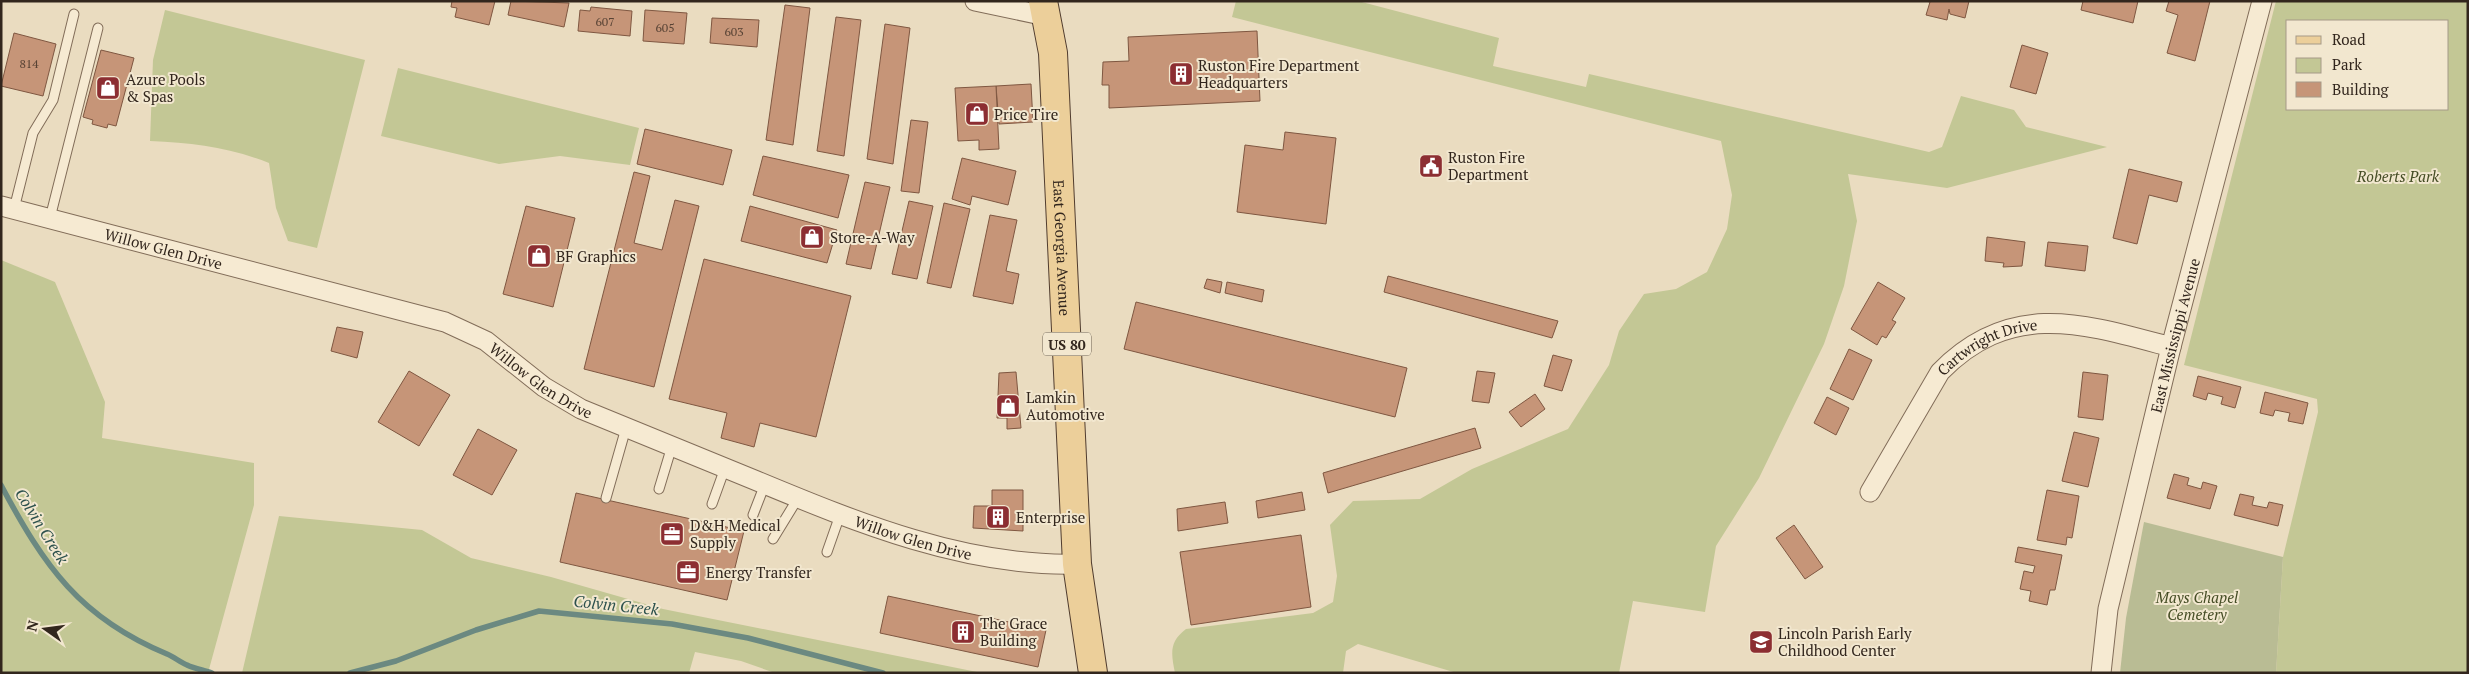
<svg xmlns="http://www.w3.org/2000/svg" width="2469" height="674" font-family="'PT Serif',serif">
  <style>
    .green { fill: #c3c795; fill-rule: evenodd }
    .cemetery { fill: #b9bc94 }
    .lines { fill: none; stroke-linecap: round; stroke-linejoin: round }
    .stream { stroke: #6b8981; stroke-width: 5.5 }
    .building { fill: #c69578; stroke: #7f5741 }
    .lane-casing { stroke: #826d59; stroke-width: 11 }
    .street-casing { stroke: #826d59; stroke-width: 21 }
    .primary-casing { stroke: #503c2e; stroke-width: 30 }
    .lane { stroke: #f6ead2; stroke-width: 9 }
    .street { stroke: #f6ead2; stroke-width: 19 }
    .primary { stroke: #eccf9a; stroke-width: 28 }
    .labels { text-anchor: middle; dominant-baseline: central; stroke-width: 4; stroke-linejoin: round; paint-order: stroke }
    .number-label { font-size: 12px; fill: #574234 }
    .shield { fill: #f2e7cf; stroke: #6c6052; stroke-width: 1 }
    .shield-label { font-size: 14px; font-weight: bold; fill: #32261d }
    .poi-label { font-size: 15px; fill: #32261d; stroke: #f2e7cf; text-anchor: start }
    .park-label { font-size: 15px; font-style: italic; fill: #454d25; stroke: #f2e7cf }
    .street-label { font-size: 15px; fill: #32261d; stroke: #f2e7cf }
    .water-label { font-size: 16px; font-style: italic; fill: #2d514d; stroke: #f2e7cf }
  </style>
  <rect width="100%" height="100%" fill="#eadcc0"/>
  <g class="green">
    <path d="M1236 1H1358L1499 38 1493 66 1586 87 1589 74 1929 152 1942 147 1961 96 2014 110 2026 127 2107 147 1947 188 1848 174 1857 221 1844 286 1824 344 1759 478 1716 546 1705 612 1633 601 1619 673H1457L1358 644 1346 651 1343 673H1175C1171 653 1169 642 1186 629L1313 613 1333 602 1337 576 1330 525 1353 501 1420 499 1472 469 1568 429 1609 365 1619 331 1644 294 1676 289 1707 272 1727 229 1732 195 1721 141 1232 17Z"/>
    <path d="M2276 1H2468V673H2276L2283 557 2318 412 2317 399 2184 365ZM2448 21V109H2288V21Z"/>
    <path d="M165 10 365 60 317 248 288 241 276 208 269 163C228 147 194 143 150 141L153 60Z"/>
    <polygon points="398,68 639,128 630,165 560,156 499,164 381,136"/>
    <polygon points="1,260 55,282 105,402 102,438 254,463 254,505 208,673 1,673"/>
    <polygon points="279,516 422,530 471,558 551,577 663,609 982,673 775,673 741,661 695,652 689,673 242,673"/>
  </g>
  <polygon class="cemetery" points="2144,522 2283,557 2276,673 2120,673 2126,618"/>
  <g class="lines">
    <g class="stream">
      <path d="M1 485C44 566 80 618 167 654 174 657 180 662 187 665 195 669 204 670 212 673"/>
      <polyline points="350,673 396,661 476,630 539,611 672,624 748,638 883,673"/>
    </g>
  </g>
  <g class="building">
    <polygon points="452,1 495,1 489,25 455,17 457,8 451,7"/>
    <polygon points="511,1 569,3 564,27 508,15"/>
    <polygon points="1926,1 1969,1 1965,18 1950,14 1949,9 1947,20 1926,15 1930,2"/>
    <polygon points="2083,1 2138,1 2133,23 2081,10"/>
    <polygon points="2169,1 2210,1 2195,61 2167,53 2178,15 2166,11"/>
    <polygon points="785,5 810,8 793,145 766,140"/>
    <polygon points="591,7 632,11 630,36 578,31 580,10 590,11"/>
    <polygon points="645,10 687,13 684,44 643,41"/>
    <polygon points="836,17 861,20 844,156 817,151"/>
    <polygon points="712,18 759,20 757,47 710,43"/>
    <polygon points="885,24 910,28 893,164 867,159"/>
    <polygon points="1257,31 1260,101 1109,108 1109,85 1102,85 1103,62 1129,61 1128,37"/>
    <polygon points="14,33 56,44 43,96 1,86"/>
    <polygon points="2022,45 2048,53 2036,94 2010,87"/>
    <polygon points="101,50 134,58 116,126 108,124 107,128 92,124 93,120 83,117"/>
    <polygon points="1031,84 1033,122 999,124 996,86"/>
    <polygon points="996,86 999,149 979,150 979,140 958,141 955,88"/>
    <polygon points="911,120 928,122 919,193 901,191"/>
    <polygon points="645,129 732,150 723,185 637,164"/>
    <polygon points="1285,132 1336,138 1326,224 1237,212 1245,145 1283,150"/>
    <polygon points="763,156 849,175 838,218 753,195"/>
    <polygon points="962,158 1016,171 1008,205 972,196 970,205 952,199"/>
    <polygon points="2129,169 2182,182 2177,202 2149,195 2137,244 2113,238"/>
    <polygon points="634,172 650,176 634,243 662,250 675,200 699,206 654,387 584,369"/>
    <polygon points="865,182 890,187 871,269 846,264"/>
    <polygon points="909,201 933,206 917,279 892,274"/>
    <polygon points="944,203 970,209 951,288 927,283"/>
    <polygon points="526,206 575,218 553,307 503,294"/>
    <polygon points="750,206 837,230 827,263 741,241"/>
    <polygon points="990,215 1017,220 1006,271 1019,274 1013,304 973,296"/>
    <polygon points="1987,237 2025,242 2022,266 2003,267 2004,263 1985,261"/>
    <polygon points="2048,242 2088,246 2085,271 2045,266"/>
    <polygon points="704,259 851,296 816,437 760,423 754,447 721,438 727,413 669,399"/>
    <polygon points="1388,276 1558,321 1552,338 1384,292"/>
    <polygon points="1207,279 1222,282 1220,293 1204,288"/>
    <polygon points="1227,282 1264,290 1262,302 1225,293"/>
    <polygon points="1878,282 1905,298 1892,320 1896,322 1886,338 1882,336 1877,345 1851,329"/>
    <polygon points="1136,302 1407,368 1395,417 1124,349"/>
    <polygon points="337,327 363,332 357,358 331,351"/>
    <polygon points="1849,349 1872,360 1853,400 1830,389"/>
    <polygon points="1553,355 1572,360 1562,391 1544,386"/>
    <polygon points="409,371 450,395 419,446 378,422"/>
    <polygon points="1477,371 1495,373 1489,403 1472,401"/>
    <polygon points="1016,372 1021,428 1007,429 1007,418 997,418 999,373"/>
    <polygon points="2083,372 2108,375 2103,420 2078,417"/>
    <polygon points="2198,376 2241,387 2235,408 2221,404 2223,397 2208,393 2206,400 2193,396"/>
    <polygon points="2265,392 2308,403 2303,424 2288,421 2290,413 2275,410 2273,416 2260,413"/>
    <polygon points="1535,394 1545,409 1521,427 1509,412"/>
    <polygon points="1827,397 1849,408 1836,435 1814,423"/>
    <polygon points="1475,428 1481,448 1328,493 1323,473"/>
    <polygon points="478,429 517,450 492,495 453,475"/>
    <polygon points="2074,432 2099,438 2088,487 2062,481"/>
    <polygon points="2174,474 2189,478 2187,485 2201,489 2203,482 2217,486 2210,509 2167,498"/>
    <polygon points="992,490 1023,490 1023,531 973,528 974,506 992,506"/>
    <polygon points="2047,490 2079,496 2072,538 2067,537 2066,545 2037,540"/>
    <polygon points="1302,492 1305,510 1258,518 1256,501"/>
    <polygon points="576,493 744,531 727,600 560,562"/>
    <polygon points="2240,494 2254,497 2252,505 2267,508 2269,502 2283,505 2278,526 2234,515"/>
    <polygon points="1225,502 1228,523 1178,531 1177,509"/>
    <polygon points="1794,525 1823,567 1805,579 1776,538"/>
    <polygon points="1301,535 1311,607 1191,625 1180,552"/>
    <polygon points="2018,547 2062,555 2055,590 2050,590 2047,605 2029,601 2031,591 2020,589 2024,571 2033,573 2035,566 2015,562"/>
    <polygon points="888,596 1046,630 1038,667 880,633"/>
  </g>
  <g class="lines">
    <defs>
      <g id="lane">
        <polyline points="14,209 33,133 53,100 74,14"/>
        <polyline points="50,218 98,28"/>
        <polyline points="659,489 672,446"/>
        <polyline points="606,498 626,428"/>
        <polyline points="712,504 725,468"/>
        <polyline points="753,515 765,484"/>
        <polyline points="773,539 798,498"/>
        <polyline points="827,552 840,515"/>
      </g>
      <g id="street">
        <polyline points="975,1 1046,16"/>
        <path id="s1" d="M1 206 445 322 486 341 544 387 581 409C639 433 698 457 757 481 858 523 966 567 1077 564"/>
        <path id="s2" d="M1870 492 1940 372C2011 299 2085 324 2171 347"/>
        <path id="s3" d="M2101 673 2108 609 2171 347 2262 1"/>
      </g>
      <g id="primary">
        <path id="s4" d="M1043 1 1053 53 1077 564 1093 673"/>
      </g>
    </defs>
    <use href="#lane" class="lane-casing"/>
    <use href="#street" class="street-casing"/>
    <use href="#primary" class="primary-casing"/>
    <use href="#lane" class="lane"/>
    <use href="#street" class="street"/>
    <use href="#primary" class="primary"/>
  </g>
  <defs>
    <symbol id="building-square" viewBox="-11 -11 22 22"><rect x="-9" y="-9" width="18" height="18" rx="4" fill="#8c2e32" stroke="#f2e7cf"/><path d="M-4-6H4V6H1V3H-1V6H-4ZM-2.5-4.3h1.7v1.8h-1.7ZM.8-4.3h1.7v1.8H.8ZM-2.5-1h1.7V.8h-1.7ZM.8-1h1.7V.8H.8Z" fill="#fff"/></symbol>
    <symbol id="shop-square" viewBox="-11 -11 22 22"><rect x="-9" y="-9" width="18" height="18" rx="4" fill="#8c2e32" stroke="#f2e7cf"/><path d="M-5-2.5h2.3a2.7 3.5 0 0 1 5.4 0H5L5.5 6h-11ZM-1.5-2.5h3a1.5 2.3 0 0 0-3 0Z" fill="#fff"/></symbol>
    <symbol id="civic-square" viewBox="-11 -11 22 22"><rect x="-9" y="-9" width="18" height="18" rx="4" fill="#8c2e32" stroke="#f2e7cf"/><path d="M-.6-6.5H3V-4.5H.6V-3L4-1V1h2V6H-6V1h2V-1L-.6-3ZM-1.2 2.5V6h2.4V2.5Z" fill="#fff"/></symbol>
    <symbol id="office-square" viewBox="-11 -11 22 22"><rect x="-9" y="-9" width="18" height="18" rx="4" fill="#8c2e32" stroke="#f2e7cf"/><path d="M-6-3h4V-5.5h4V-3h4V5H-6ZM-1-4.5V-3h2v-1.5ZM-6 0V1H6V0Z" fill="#fff"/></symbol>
    <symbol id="school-square" viewBox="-11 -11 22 22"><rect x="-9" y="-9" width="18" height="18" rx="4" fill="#8c2e32" stroke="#f2e7cf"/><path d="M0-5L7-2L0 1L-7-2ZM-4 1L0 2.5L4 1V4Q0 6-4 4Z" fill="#fff"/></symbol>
  </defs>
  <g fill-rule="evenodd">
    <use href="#building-square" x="1167" y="60" width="28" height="28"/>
    <use href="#shop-square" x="94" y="74" width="28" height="28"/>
    <use href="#shop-square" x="963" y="100" width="28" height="28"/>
    <use href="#civic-square" x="1417" y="152" width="28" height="28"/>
    <use href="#shop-square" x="798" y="223" width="28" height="28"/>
    <use href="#shop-square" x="525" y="242" width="28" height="28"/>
    <use href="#shop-square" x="994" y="392" width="28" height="28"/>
    <use href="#building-square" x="984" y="503" width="28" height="28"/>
    <use href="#office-square" x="658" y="520" width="28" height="28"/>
    <use href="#office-square" x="674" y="558" width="28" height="28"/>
    <use href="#building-square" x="949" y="618" width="28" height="28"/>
    <use href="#school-square" x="1747" y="628" width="28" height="28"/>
  </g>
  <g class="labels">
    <g class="number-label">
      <text x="605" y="21">607</text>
      <text x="665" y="27">605</text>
      <text x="734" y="31">603</text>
      <text x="29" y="63">814</text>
    </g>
    <rect class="shield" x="1043" y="332.5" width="48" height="23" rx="4"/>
    <g class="shield-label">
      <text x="1067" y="344">US 80</text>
    </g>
    <g class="poi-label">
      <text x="1198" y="65">Ruston Fire Department<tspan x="1198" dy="17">Headquarters</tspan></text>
      <text x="126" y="79">Azure Pools<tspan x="126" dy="17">&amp; Spas</tspan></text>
      <text x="994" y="114">Price Tire</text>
      <text x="1448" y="157">Ruston Fire<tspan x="1448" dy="17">Department</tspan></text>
      <text x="830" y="237">Store-A-Way</text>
      <text x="556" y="256">BF Graphics</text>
      <text x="1026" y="397">Lamkin<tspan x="1026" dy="17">Automotive</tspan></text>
      <text x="1016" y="517">Enterprise</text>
      <text x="690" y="525">D&amp;H Medical<tspan x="690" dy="17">Supply</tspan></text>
      <text x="706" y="572">Energy Transfer</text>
      <text x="980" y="623">The Grace<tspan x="980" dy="17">Building</tspan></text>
      <text x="1778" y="633">Lincoln Parish Early<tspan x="1778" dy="17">Childhood Center</tspan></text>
    </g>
    <g class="park-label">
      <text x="2398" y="176">Roberts Park</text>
      <text x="2197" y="597">Mays Chapel<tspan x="2197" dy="17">Cemetery</tspan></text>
    </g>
    <g class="street-label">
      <text stroke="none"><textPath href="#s4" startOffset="248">East Georgia Avenue</textPath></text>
      <text stroke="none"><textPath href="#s1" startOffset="168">Willow Glen Drive</textPath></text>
      <text stroke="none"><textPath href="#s3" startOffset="346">East Mississippi Avenue</textPath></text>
      <text stroke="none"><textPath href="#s2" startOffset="194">Cartwright Drive</textPath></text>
      <text stroke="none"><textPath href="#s1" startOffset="572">Willow Glen Drive</textPath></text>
      <text stroke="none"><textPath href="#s1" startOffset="978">Willow Glen Drive</textPath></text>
    </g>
    <g class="water-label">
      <text transform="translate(42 526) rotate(58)">Colvin Creek</text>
      <text transform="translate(616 605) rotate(6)">Colvin Creek</text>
    </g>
  </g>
  <rect width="2469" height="674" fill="none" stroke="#32261d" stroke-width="5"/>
  <rect x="2286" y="20" width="162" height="90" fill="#f2e7cf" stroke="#a59a88"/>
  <rect x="2296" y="36" width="25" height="8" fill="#eccf9a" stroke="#a59a88"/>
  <text x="2332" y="45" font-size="15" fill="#32261d">Road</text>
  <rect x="2296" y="58" width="25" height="15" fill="#c3c795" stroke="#a59a88"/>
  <text x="2332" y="70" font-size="15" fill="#32261d">Park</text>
  <rect x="2296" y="82" width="25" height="15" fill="#c69578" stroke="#a59a88"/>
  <text x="2332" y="95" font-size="15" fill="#32261d">Building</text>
  <g transform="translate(45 629) rotate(284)" stroke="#f2e7cf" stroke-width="4" paint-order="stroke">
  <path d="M0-4L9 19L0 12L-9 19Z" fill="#32261d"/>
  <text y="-8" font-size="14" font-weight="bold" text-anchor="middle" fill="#32261d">N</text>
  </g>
</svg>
